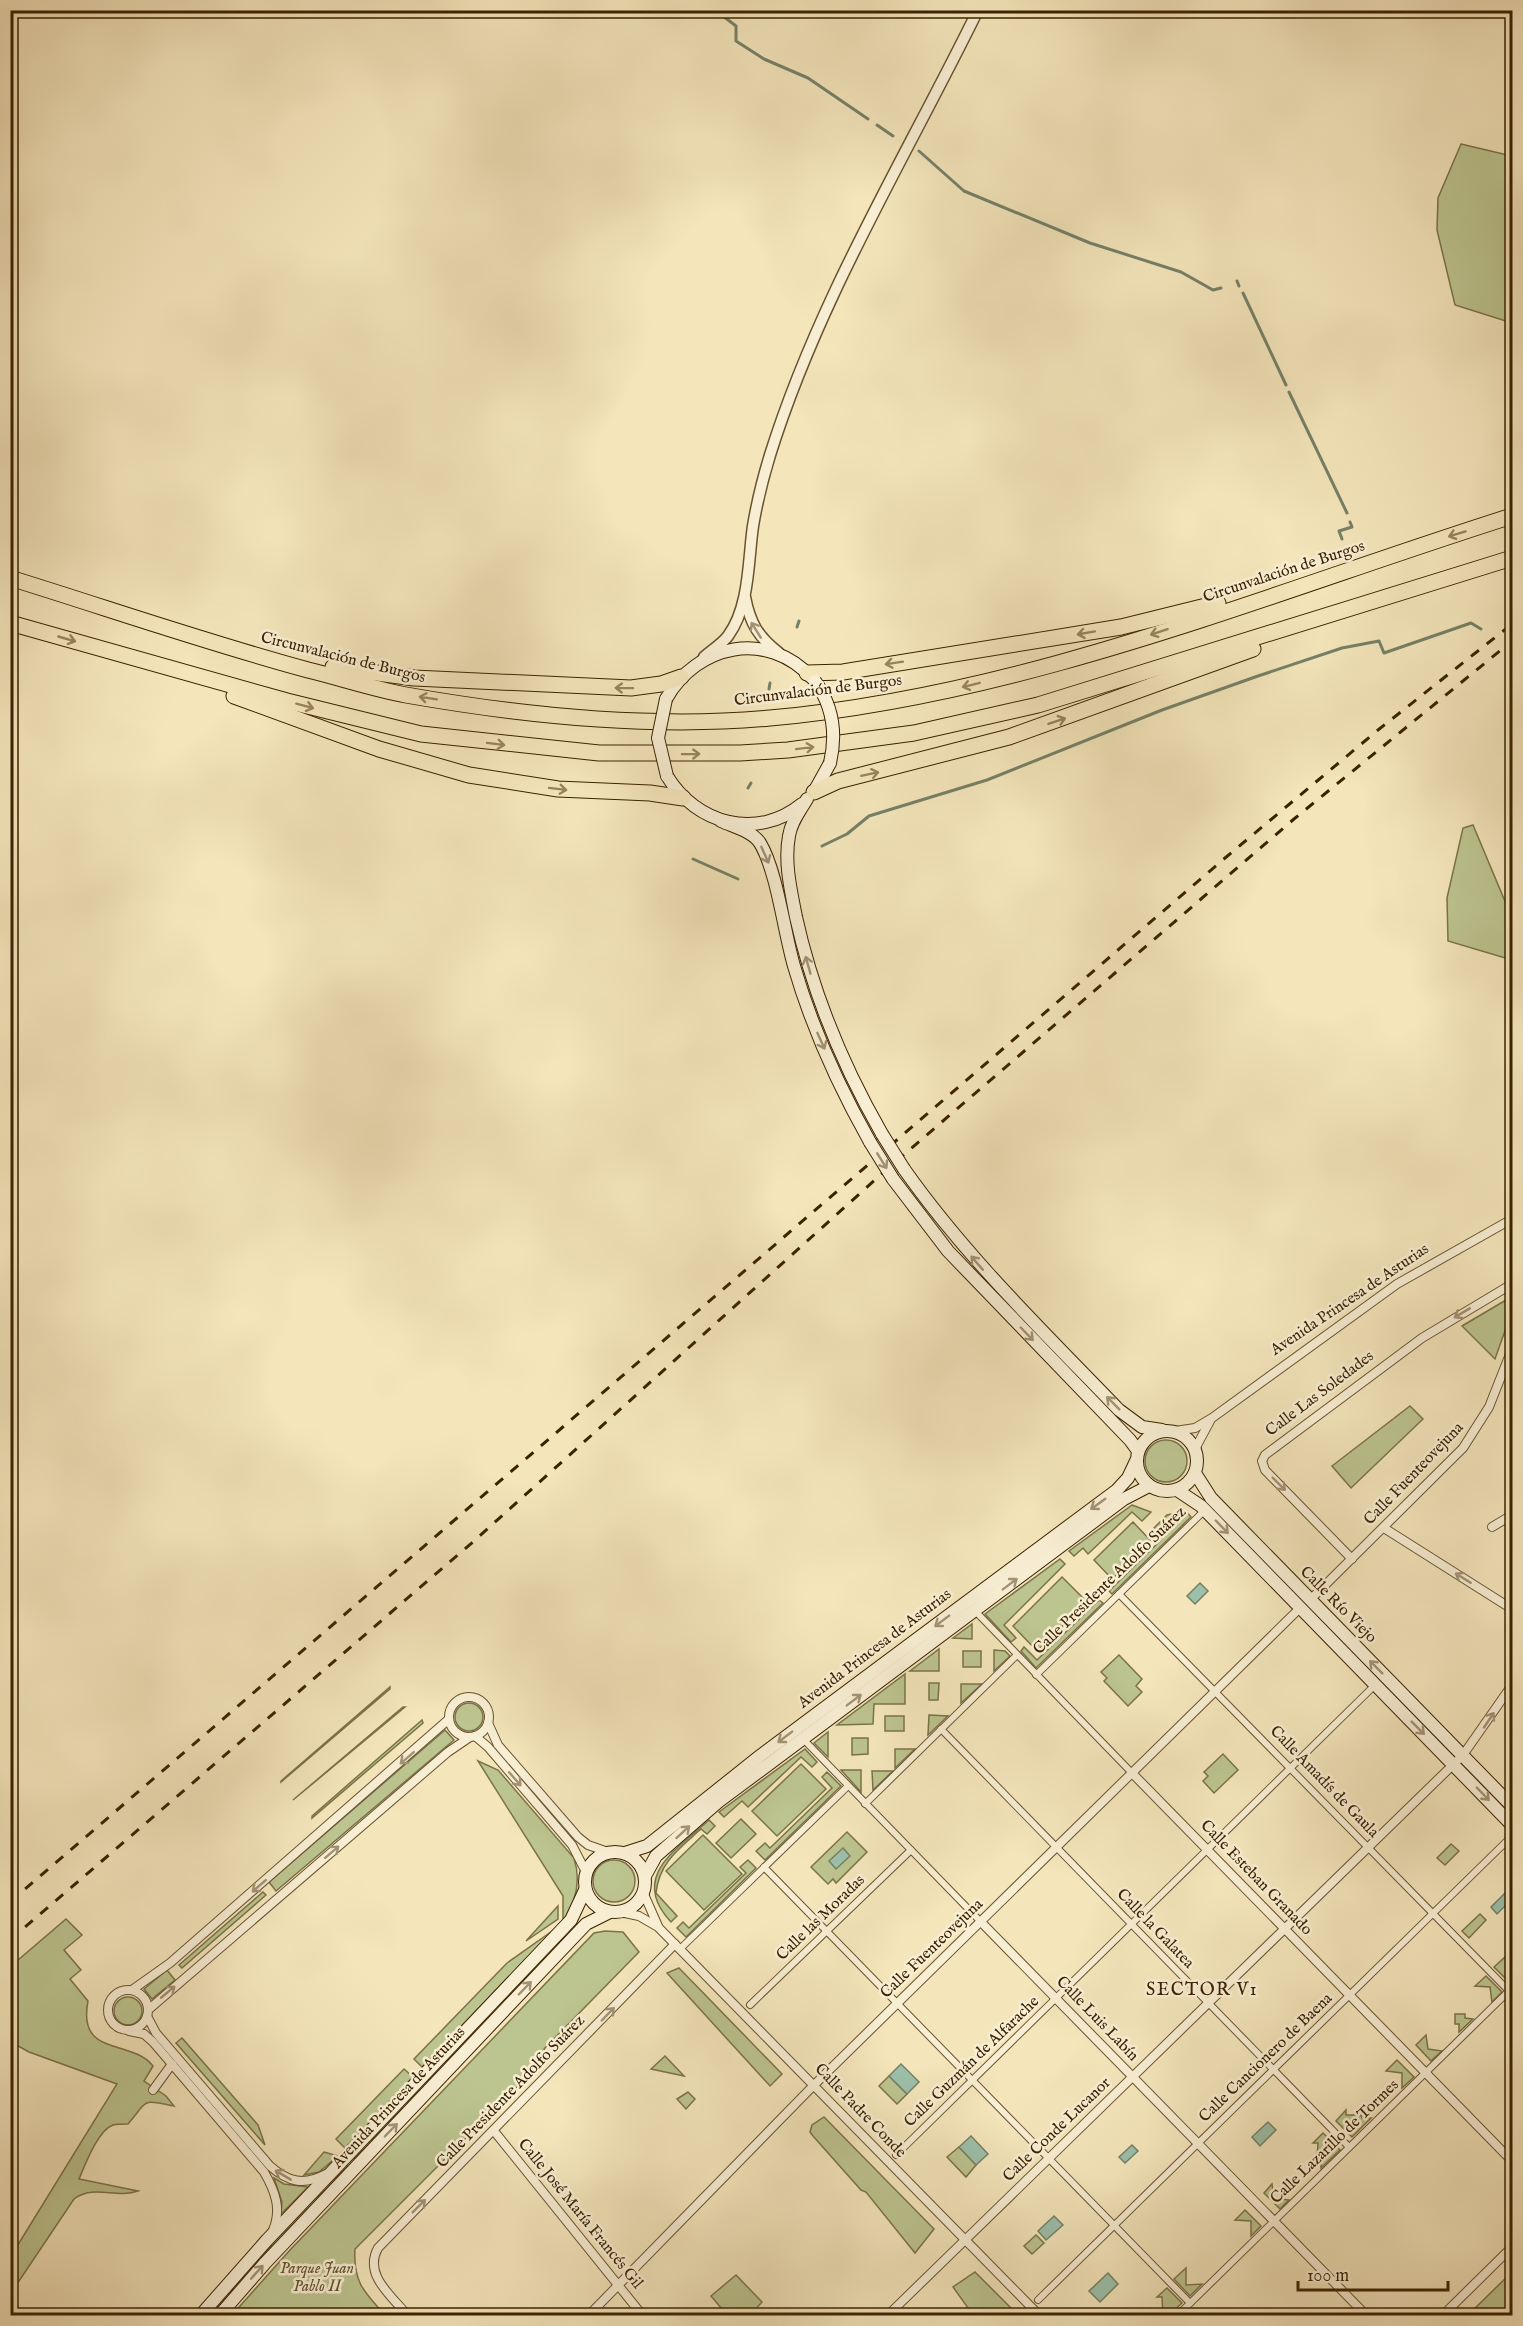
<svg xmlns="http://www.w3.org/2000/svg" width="1523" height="2326" font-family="'IM FELL English',serif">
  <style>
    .green { fill: #bcc48f; stroke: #7b7348; stroke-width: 1.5 }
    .water { fill: #9cc0ab; stroke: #758167; stroke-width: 1.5 }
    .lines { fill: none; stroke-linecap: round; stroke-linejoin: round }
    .stream { stroke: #758167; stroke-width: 3 }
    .pedestrian-casing { stroke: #685330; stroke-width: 8 }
    .minor-casing { stroke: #685330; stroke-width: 10 }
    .tertiary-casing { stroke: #685330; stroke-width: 13 }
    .secondary-casing { stroke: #3a2201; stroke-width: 14 }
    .motorway-casing { stroke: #3a2201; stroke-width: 17 }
    .pedestrian { stroke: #f8eed3; stroke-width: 6 }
    .minor { stroke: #f8eed3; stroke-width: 8 }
    .tertiary { stroke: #f8eed3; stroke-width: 10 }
    .secondary { stroke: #f8eed3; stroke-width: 12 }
    .motorway { stroke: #f4e5bb; stroke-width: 15 }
    .rail { stroke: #3a2201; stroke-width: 3; stroke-dasharray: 10 10; stroke-linecap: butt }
    .secondary-bridge-casing { stroke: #3a2201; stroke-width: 14; stroke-linecap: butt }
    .secondary-bridge { stroke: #f8eed3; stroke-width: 12 }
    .oneway { stroke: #97845e }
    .oneway2 { stroke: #a29274 }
    .labels { text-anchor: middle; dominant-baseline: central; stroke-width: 5; stroke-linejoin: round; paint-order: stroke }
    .street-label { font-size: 16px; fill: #3a2201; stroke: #f8eed3 }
    .park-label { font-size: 16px; font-style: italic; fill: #61532c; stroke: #f8eed3 }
    .neighbourhood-label { font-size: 18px; letter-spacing: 1.5px; fill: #3a2201; stroke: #f8eed3 }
  </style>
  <rect width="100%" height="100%" fill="#f4e5bb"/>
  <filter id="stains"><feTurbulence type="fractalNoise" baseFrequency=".00333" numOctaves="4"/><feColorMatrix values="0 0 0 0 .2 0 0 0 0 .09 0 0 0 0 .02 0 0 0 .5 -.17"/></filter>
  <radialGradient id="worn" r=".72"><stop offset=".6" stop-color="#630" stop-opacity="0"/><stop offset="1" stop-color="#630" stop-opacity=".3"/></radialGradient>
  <g class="green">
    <polygon points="1461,144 1512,156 1512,323 1455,305 1437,230 1438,198"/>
    <polygon points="1473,825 1512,918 1512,960 1448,941 1447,898 1463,828"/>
    <polygon points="1506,1300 1512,1305 1512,1311 1495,1359 1462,1326"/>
    <polygon points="1410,1406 1423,1419 1351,1488 1332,1466"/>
    <circle cx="1166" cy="1461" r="21"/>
    <polygon points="1132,1505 1151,1512 1142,1521 1132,1512 1088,1554 1083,1548 1074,1556 1069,1551"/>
    <polygon points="1186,1511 1191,1517 1112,1594 1109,1591 1160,1541 1151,1531 1167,1515"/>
    <polygon points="1133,1522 1151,1541 1112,1579 1094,1560"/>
    <polygon points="1060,1559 1065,1564 1004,1625 1016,1638 1011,1642 985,1614"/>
    <polygon points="1062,1577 1087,1602 1037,1651 1013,1626"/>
    <polygon points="1099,1600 1103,1603 1036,1668 1021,1651 1024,1647 1037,1660"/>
    <polygon points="1324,1622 1440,1739 1438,1741 1323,1623"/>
    <polygon points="972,1624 972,1639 953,1638"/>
    <polygon points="939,1649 939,1671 910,1671"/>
    <polygon points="994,1650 1005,1651 1010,1656 994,1671"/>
    <rect x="963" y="1651" width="18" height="16"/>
    <polygon points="1119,1655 1142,1679 1136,1686 1142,1692 1128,1706 1104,1681 1107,1678 1101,1672"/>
    <polygon points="905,1674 905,1704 874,1704 873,1724 837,1725"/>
    <polygon points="929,1683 939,1683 938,1700 929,1700"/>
    <polygon points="961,1684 982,1684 961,1703"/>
    <polygon points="390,1687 390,1689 281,1782 281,1781"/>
    <circle cx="469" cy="1717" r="14"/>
    <polygon points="403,1707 405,1707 293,1800"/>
    <polygon points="929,1715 948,1716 928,1735"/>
    <rect x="885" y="1716" width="19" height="15"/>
    <polygon points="422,1720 423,1723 312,1818 312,1816"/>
    <polygon points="445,1730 454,1740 276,1891 269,1882"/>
    <polygon points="828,1732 828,1757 814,1743"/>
    <polygon points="852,1738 868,1738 868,1754 852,1755"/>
    <polygon points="805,1749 817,1762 812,1767 801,1757 748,1807 742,1801 724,1817 719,1812"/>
    <polygon points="895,1749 915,1749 895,1768"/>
    <polygon points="1223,1754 1238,1770 1214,1793 1203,1781 1208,1776 1204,1772"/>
    <path d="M478 1761 498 1770 574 1858C581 1880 576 1902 563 1921V1896Z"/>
    <polygon points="801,1764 826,1789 777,1836 752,1811"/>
    <polygon points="841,1770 861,1770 861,1792"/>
    <polygon points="872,1771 893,1771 873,1790"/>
    <polygon points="827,1772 841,1786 765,1860 756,1851 765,1843 770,1848 832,1788 822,1777"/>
    <polygon points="741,1819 756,1834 731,1858 716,1843"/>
    <path d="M709 1820 715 1826 707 1834 701 1829C680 1848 659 1862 656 1893L677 1916 671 1922C629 1877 676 1850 709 1820Z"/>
    <polygon points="847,1832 867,1852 836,1883 833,1879 828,1884 811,1867"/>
    <polygon points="703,1835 742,1874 704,1910 666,1871"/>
    <polygon points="1451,1844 1459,1851 1445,1865 1437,1858"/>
    <polygon points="748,1860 756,1868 686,1937 677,1928 683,1922 689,1928 746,1873 740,1867"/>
    <circle cx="614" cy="1881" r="21"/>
    <polygon points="263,1892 266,1895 182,1968 179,1965"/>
    <polygon points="558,1906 558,1919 526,1941"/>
    <polygon points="1480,1914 1486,1920 1469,1938 1462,1931"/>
    <path d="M66 1919 82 1935 64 1950 81 1970 70 1979 88 2001C77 2058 131 2038 153 2066L144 2081 166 2096 174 2106C140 2099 149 2100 128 2124 124 2124 117 2124 113 2125 98 2130 85 2165 79 2179L138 2191C116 2199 94 2184 74 2199L11 2293V2256L117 2084 29 2052 11 2042V1966Z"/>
    <polygon points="555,1929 422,2067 414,2059 507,1963"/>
    <path d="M605 1931 623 1932 639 1952 544 2049 549 2055 355 2249C353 2282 364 2292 385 2315H232L290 2250 594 1933Z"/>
    <polygon points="564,1935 567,1937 355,2159 353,2157"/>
    <polygon points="1505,1957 1512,1957 1511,1984 1494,1967"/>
    <polygon points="679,1968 782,2074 770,2086 667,1973"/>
    <polygon points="167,1970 175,1980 152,1999 144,1989"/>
    <polygon points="1486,1976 1502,1992 1492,2002 1490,1987 1475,1986"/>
    <circle cx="128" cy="2011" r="14"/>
    <polygon points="1455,2014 1465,2014 1465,2018 1473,2019 1459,2032 1459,2024 1455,2024"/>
    <polygon points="1426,2035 1428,2049 1442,2051 1431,2061 1416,2045"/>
    <polygon points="182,2038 258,2125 265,2145 176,2043"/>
    <polygon points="665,2056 684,2076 651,2069"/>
    <polygon points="1397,2060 1414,2077 1402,2088 1402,2073 1386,2071"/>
    <polygon points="404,2069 413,2077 345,2148 336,2139"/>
    <polygon points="889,2076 907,2094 897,2104 879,2086"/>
    <polygon points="688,2092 695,2099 686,2109 677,2099"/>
    <polygon points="1346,2110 1346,2115 1361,2115 1362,2118 1371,2118 1352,2137 1336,2121"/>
    <polygon points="824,2117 934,2229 915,2253 866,2192 861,2190 813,2136 810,2132 812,2125"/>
    <polygon points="1323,2133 1340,2150 1321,2168 1321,2158 1317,2158 1318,2143 1313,2143"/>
    <polygon points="959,2147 976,2165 966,2177 947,2157"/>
    <polygon points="324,2152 338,2156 319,2172 304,2175"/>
    <polygon points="346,2165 348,2166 267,2253 264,2252"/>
    <polygon points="274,2178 284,2184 308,2187 281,2214 282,2202"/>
    <polygon points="1272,2184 1274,2198 1289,2200 1280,2209 1264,2193"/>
    <polygon points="1245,2210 1261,2226 1251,2236 1251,2221 1235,2220"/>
    <polygon points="1036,2235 1044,2243 1032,2254 1024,2246"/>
    <polygon points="257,2260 259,2261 211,2315 208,2316"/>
    <polygon points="1186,2268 1186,2285 1202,2284 1190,2296 1174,2279"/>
    <polygon points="975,2272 1018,2315 973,2315 953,2287"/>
    <polygon points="1512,2272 1512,2315 1468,2315"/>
    <polygon points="736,2275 762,2302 751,2314 748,2311 744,2315 727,2315 711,2296"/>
    <polygon points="1167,2288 1182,2303 1169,2315 1163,2315 1162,2297 1157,2297"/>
  </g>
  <g class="water">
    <polygon points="1200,1583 1208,1591 1195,1604 1187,1596"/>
    <polygon points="843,1848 850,1856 836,1869 829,1861"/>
    <polygon points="1506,1892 1512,1899 1497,1914 1491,1907"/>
    <polygon points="901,2064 919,2082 907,2094 889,2076"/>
    <polygon points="1268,2122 1276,2130 1260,2146 1252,2137"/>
    <polygon points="971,2136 988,2154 976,2165 959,2147"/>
    <polygon points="1132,2145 1138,2151 1125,2163 1119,2157"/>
    <polygon points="1054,2216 1063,2225 1046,2240 1038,2231"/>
    <polygon points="1108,2273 1118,2284 1100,2302 1089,2291"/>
  </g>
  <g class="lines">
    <g class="stream">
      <polyline points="715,10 736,26 736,41 764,59 808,78 868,119"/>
      <polyline points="877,125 893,136"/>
      <polyline points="919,151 964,191 1090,243 1181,272 1213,290 1221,288"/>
      <polyline points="1237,281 1239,286"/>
      <polyline points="1243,293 1286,385"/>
      <polyline points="1289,392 1347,513"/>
      <polyline points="1342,539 1339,531 1352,527 1350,522"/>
      <polyline points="797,627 799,621"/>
      <polyline points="1510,663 1512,663"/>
      <polyline points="769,689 770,683"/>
      <polyline points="748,788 751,783"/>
      <polyline points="822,846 847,834 869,816 987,780 1162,710 1258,676 1342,648 1379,641 1384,653 1471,623 1481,629"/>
      <polyline points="693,859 738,879"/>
    </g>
    <defs>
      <g id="pedestrian">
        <polyline points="1119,1594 1509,1991"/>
        <polyline points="979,1615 1132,1773"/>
        <polyline points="1036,1675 1205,1510"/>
        <polyline points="941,1729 1349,2147"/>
        <polyline points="807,1743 981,1922"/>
        <polyline points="865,1804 1017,1655"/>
        <polyline points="764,1867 1190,2303"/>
        <polyline points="680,1949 848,1786"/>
        <polyline points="750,2005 911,1850"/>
        <polyline points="896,2155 1375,1685"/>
        <polyline points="1038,2300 1512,1836"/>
        <polyline points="1177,2316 1512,1988"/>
      </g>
      <g id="minor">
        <polyline points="1175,1431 1195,1428 1212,1418 1397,1284 1512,1219"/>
        <polyline points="1195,1449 1210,1421"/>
        <polyline points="1492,1527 1512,1515"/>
        <polyline points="1384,1528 1512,1609"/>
        <polyline points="1352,1559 1265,1470 1262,1461 1265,1455 1422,1338 1512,1284"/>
        <polyline points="1310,1600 1463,1448 1489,1407 1512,1349"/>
        <circle cx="469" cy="1717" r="20"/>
        <polyline points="488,1723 498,1745 578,1837 588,1845 608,1852"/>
        <polyline points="475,1736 488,1747 572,1845 586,1872"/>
        <polyline points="1132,1773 1512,2161"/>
        <polyline points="643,1892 658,1926"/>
        <polyline points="620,1912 639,1916 658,1927 1040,2316"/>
        <polyline points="981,1922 1367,2316"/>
        <circle cx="128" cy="2010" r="20"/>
        <polyline points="132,1990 170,1963 449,1719"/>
        <polyline points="148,2010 448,1752 470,1737"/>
        <path d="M147 2016 156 2033 270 2166C288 2182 304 2186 326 2174"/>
        <path d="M129 2031 144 2034 153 2042 264 2172C275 2191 282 2209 273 2230"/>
        <polyline points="153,2090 172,2064"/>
        <polyline points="494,2131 643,2316"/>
        <path d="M408 2316C392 2296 363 2275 378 2248L675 1944"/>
        <polyline points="588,2316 814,2085 1300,1608"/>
        <polyline points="887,2316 1463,1755 1512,1685"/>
        <polyline points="1442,2316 1512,2247"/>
      </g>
      <g id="tertiary">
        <path d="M745 597C750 623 758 637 779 653"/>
        <path d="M704 657C712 650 722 644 728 636 750 606 748 560 753 526 757 502 763 478 770 455 819 298 906 157 978 10"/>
      </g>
      <g id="secondary">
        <path d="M666 699C697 644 767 629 812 678"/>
        <path d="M667 776C696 824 757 841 802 804"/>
        <polyline points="814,792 830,763"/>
        <path d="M807 799C800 811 791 822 789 836 784 863 791 891 796 917 813 994 843 1066 882 1134"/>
        <path d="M721 821C734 827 752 831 760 843 777 871 784 932 794 966 812 1028 839 1087 870 1142"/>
        <path d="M904 1169C966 1257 1044 1332 1119 1410L1142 1427 1162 1430"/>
        <polyline points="893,1179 948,1251 1130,1440 1138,1451"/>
        <circle cx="1167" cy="1461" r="30"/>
        <polyline points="1195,1473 1211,1498 1512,1806"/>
        <polyline points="1177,1490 1201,1506 1512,1825"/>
        <circle cx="615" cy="1882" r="30"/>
        <polyline points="625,1853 647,1846 760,1756 1117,1490 1128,1478 1136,1461"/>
        <polyline points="645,1876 656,1856 718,1802 1124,1499 1149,1486"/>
        <polyline points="200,2316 267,2240 571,1920 585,1890"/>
        <polyline points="219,2316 266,2262 586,1924 610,1912"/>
      </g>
      <g id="motorway">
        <path d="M10 578C110 609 208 643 308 670 341 678 373 689 406 695 525 716 650 729 770 718 1027 695 1269 593 1512 516"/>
        <polyline points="10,623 287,701 421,734 599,753 740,753 788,750 914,733 1038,705 1512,558"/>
        <polyline points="333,667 414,678 631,688 661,684 681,677"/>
        <polyline points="807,673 843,672 1121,627 1218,603"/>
        <polyline points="234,696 379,749 469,775 558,789 650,793 683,798"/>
        <polyline points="814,792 838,781 1009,737 1253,649"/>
      </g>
    </defs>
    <use href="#pedestrian" class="pedestrian-casing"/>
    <use href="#minor" class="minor-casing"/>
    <use href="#tertiary" class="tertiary-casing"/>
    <use href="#secondary" class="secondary-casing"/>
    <use href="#motorway" class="motorway-casing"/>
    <use href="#pedestrian" class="pedestrian"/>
    <use href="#minor" class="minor"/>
    <use href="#tertiary" class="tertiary"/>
    <use href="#secondary" class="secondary"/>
    <use href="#motorway" class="motorway"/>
    <g class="rail">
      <polyline points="10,1902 1225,858 1378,730 1512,624"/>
      <polyline points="10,1940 474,1541 886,1170 1294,819 1512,641"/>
    </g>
    <defs>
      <g id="secondary-bridge">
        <path d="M815 681C833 706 837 733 830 763"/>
        <polyline points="666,699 658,738 667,776"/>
        <polyline points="882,1134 904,1169"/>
        <polyline points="870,1142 893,1179"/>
      </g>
    </defs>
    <use href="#secondary-bridge" class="secondary-bridge-casing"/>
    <use href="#secondary-bridge" class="secondary-bridge"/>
  </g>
  <defs><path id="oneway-shaft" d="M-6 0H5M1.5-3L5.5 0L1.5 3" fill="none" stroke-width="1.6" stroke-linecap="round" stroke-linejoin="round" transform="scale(1.5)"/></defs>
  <g class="oneway">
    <use href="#oneway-shaft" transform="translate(1457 534) rotate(163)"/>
    <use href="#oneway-shaft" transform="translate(1159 632) rotate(162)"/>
    <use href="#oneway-shaft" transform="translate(1086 633) rotate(170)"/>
    <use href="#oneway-shaft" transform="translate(67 639) rotate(16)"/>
    <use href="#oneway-shaft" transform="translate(894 663) rotate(171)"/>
    <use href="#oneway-shaft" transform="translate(971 685) rotate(166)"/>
    <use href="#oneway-shaft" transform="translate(624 688) rotate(-179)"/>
    <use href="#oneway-shaft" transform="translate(428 698) rotate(-171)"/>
    <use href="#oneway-shaft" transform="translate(305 706) rotate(15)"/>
    <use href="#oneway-shaft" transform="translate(1057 721) rotate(-18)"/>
    <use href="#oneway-shaft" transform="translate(496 744) rotate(7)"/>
    <use href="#oneway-shaft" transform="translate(805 748) rotate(-7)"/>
    <use href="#oneway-shaft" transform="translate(691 754) rotate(-1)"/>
    <use href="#oneway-shaft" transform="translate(870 774) rotate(-12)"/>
    <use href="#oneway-shaft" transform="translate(558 789) rotate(7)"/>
  </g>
  <g class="oneway2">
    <use href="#oneway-shaft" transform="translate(756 630) rotate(-122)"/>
    <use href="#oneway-shaft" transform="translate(765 855) rotate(66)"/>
    <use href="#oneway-shaft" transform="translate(808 965) rotate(-106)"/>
    <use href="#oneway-shaft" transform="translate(821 1041) rotate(66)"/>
    <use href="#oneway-shaft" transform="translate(882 1161) rotate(58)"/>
    <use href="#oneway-shaft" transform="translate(977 1263) rotate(-131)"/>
    <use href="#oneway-shaft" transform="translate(1462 1313) rotate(149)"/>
    <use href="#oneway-shaft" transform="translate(1027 1334) rotate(46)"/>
    <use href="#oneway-shaft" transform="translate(1113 1403) rotate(-135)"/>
    <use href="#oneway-shaft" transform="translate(1279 1484) rotate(45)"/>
    <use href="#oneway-shaft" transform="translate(1098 1504) rotate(144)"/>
    <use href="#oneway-shaft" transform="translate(1222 1527) rotate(46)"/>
    <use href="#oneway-shaft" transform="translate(1463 1578) rotate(-148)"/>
    <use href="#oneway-shaft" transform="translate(1010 1584) rotate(-37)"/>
    <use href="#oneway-shaft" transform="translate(942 1621) rotate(143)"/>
    <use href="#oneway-shaft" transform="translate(1376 1667) rotate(-135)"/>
    <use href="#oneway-shaft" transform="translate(854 1700) rotate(-37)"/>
    <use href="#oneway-shaft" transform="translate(1489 1720) rotate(-56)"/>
    <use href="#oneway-shaft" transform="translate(1418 1728) rotate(45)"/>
    <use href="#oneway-shaft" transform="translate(785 1737) rotate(143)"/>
    <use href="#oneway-shaft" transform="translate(407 1758) rotate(139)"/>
    <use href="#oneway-shaft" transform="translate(515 1779) rotate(49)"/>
    <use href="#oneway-shaft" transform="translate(1483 1794) rotate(46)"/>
    <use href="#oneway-shaft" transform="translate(683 1832) rotate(-42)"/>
    <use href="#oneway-shaft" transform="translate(332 1852) rotate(-41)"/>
    <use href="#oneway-shaft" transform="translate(259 1886) rotate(139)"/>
    <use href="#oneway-shaft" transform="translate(525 1988) rotate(-46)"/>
    <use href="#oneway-shaft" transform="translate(168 1992) rotate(-40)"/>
    <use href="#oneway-shaft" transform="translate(608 2014) rotate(-46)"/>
    <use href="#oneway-shaft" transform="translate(391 2130) rotate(-46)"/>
    <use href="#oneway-shaft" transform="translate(283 2175) rotate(-149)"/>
    <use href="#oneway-shaft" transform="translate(419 2206) rotate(-45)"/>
    <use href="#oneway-shaft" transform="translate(257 2272) rotate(-48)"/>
  </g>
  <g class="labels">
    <g class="street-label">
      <text transform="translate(1284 572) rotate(-18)">Circunvalación de Burgos</text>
      <text transform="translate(343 658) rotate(14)">Circunvalación de Burgos</text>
      <text transform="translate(818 691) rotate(-7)">Circunvalación de Burgos</text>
      <text transform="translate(1350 1300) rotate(-34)">Avenida Princesa de Asturias</text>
      <text transform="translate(1320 1394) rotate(-37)">Calle Las Soledades</text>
      <text transform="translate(1414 1474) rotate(-46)">Calle Fuenteovejuna</text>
      <text transform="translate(1110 1581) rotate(-44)">Calle Presidente Adolfo Suárez</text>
      <text transform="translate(1338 1605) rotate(45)">Calle Río Viejo</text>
      <text transform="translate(875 1649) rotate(-37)">Avenida Princesa de Asturias</text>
      <text transform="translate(1324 1782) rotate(46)">Calle Amadís de Gaula</text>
      <text transform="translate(1256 1878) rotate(46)">Calle Esteban Granado</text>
      <text transform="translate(821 1918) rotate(-44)">Calle las Moradas</text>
      <text transform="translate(1155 1929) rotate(46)">Calle la Galatea</text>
      <text transform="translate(932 1949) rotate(-44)">Calle Fuenteovejuna</text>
      <text transform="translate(1097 2019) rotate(46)">Calle Luis Labín</text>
      <text transform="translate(1266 2058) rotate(-44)">Calle Cancionero de Baena</text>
      <text transform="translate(972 2062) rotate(-44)">Calle Guzmán de Alfarache</text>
      <text transform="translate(511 2092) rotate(-46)">Calle Presidente Adolfo Suárez</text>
      <text transform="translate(399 2098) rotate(-47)">Avenida Princesa de Asturias</text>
      <text transform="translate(860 2111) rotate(46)">Calle Padre Conde</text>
      <text transform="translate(1057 2130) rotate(-44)">Calle Conde Lucanor</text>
      <text transform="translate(1335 2142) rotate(-44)">Calle Lazarillo de Tormes</text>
      <text transform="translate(580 2214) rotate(51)">Calle José María Francés Gil</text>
    </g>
    <g class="park-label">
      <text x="317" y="2269">Parque Juan<tspan x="317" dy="18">Pablo II</tspan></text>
    </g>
    <g class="neighbourhood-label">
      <text x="1202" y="1990">SECTOR V1</text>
    </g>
  </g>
  <rect width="1523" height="2326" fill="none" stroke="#f4e5bb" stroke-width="36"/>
  <rect x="12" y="12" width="1499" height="2302" fill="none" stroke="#3a2201" stroke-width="3"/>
  <rect x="18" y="18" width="1487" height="2290" fill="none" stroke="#3a2201" stroke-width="1.5"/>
  <path d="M1298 2281v9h150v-9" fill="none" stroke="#3a2201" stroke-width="3"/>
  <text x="1307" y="2281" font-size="18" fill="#3a2201" stroke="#f8eed3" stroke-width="4.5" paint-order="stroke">100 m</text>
  <rect width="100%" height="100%" filter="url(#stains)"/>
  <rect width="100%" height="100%" fill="url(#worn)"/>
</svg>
